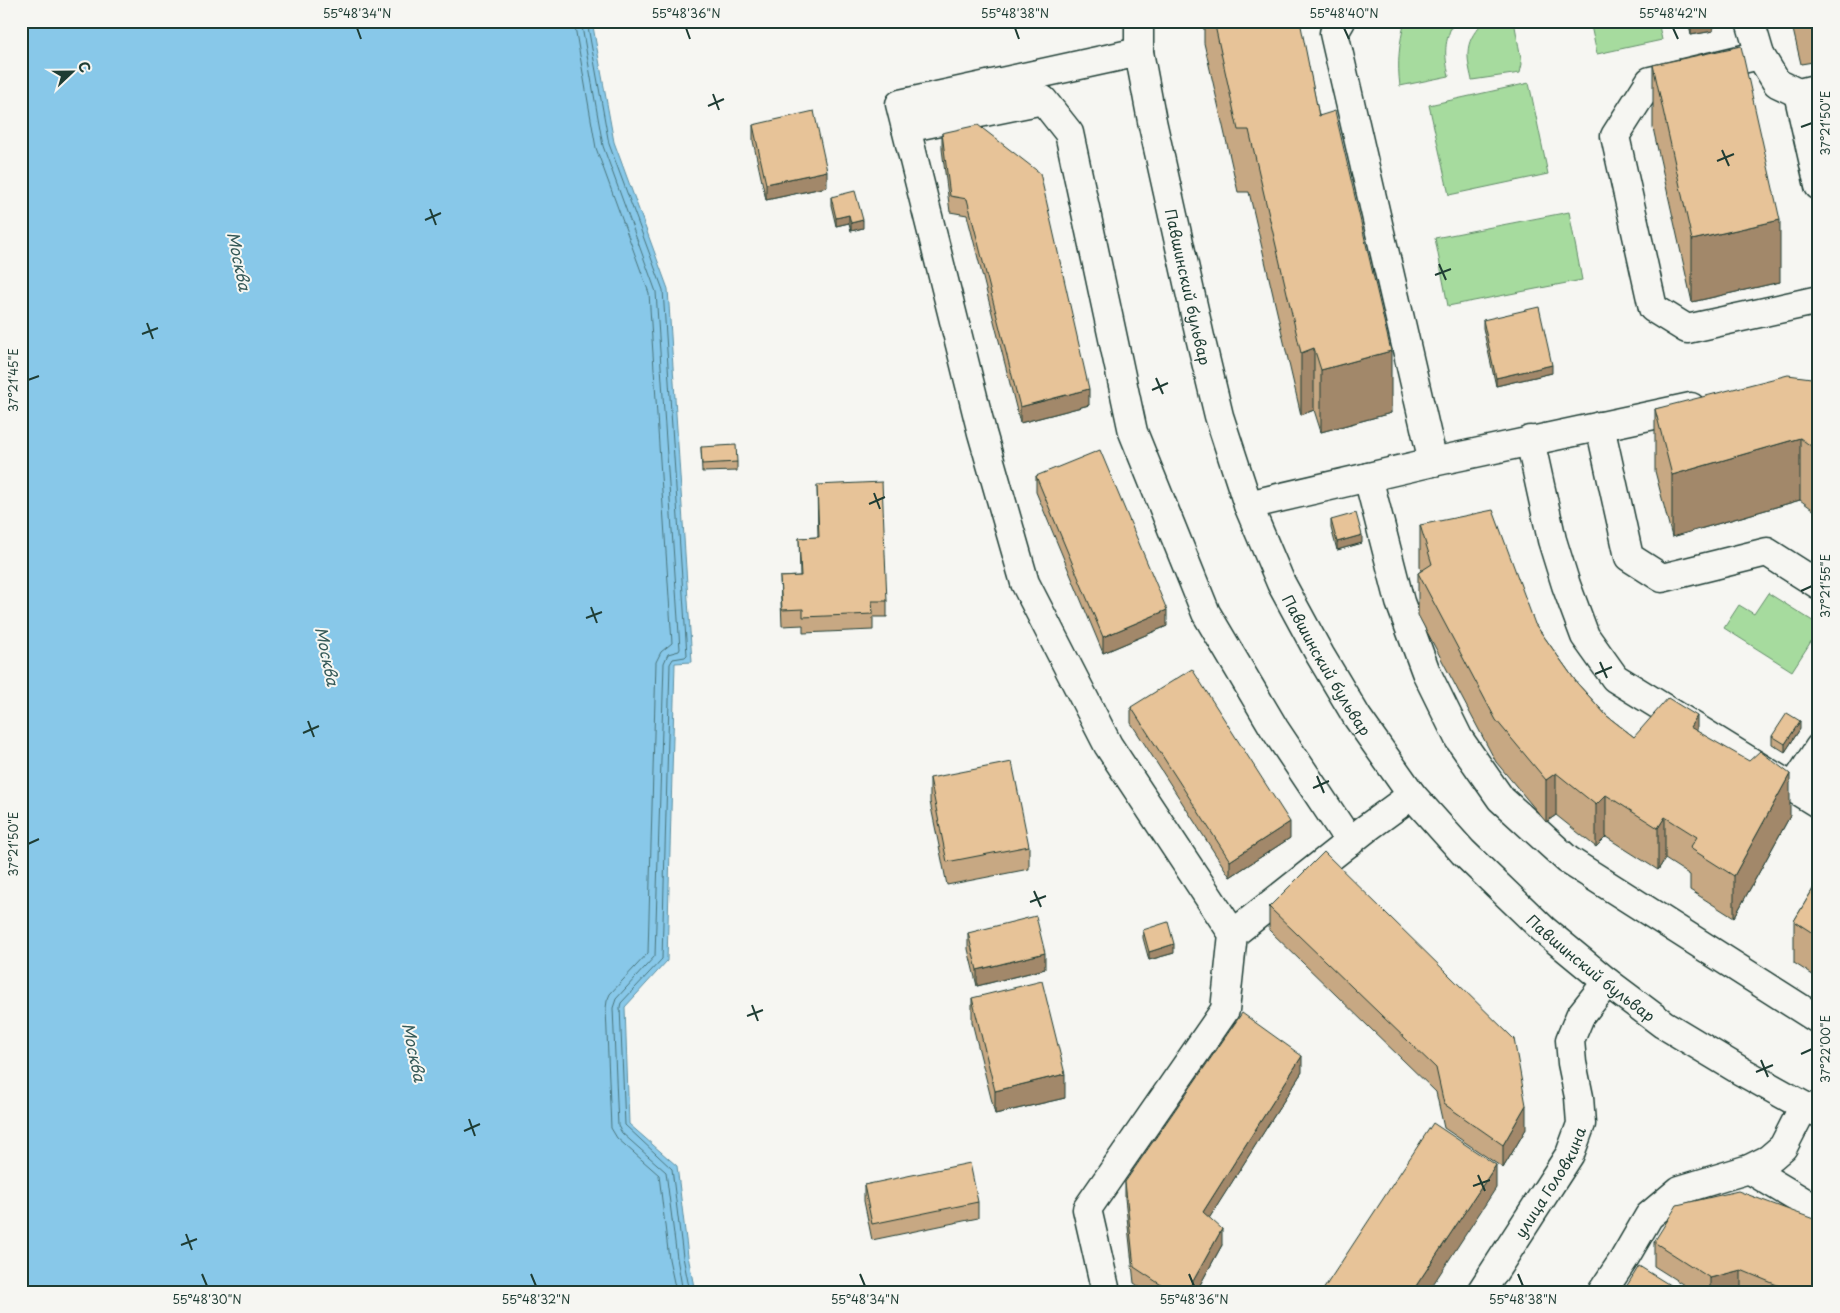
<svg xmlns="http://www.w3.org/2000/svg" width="1840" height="1313" font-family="'Playpen Sans',sans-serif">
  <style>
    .green { fill: #a6db9e; stroke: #628c69 }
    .water { fill: #88c8e9; stroke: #5e90a1 }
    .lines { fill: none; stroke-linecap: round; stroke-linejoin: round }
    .shore { stroke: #49757c; stroke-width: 1 }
    .minor-casing { stroke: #1f3d34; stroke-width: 31 }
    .minor { stroke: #f6f6f2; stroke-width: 28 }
    .wall { fill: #c7a883; stroke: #1f3d34 }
    .shaded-wall { fill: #a2886a; stroke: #1f3d34 }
    .building { fill: #e7c398; stroke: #1f3d34 }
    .ticks { fill: none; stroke: #1f3d34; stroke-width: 2 }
    .labels { text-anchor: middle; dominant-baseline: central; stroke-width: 4; stroke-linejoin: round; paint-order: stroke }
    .street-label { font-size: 15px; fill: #1f3d34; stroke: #f6f6f2 }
    .water-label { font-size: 16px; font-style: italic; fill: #345958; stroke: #f6f6f2 }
    .neatline { fill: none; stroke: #1f3d34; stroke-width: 2 }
    .ticks-label { font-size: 12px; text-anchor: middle; fill: #1f3d34 }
  </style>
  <rect width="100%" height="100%" fill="#f6f6f2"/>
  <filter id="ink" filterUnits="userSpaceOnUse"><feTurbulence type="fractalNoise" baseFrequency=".02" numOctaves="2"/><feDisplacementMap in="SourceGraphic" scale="10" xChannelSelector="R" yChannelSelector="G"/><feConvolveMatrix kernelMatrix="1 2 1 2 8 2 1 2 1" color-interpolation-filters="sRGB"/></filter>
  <g filter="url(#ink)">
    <g class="green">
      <path d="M1405 21H1454C1444 42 1444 53 1449 76L1400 86C1397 63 1399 44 1405 21Z"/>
      <path d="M1485 21H1514L1522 64 1520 73 1472 80C1466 55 1464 40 1485 21Z"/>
      <polygon points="1590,21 1658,21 1662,40 1597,54"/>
      <polygon points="1529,83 1548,174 1449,195 1429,105"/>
      <polygon points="1569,212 1582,280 1448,306 1435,238"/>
      <polygon points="1768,593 1819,625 1819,629 1792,671 1724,628 1739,605 1754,614"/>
    </g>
    <polygon class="water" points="21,21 592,21 614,142 668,289 692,662 675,663 667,961 625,1007 629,1124 677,1166 688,1256 695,1292 21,1292"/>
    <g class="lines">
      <g class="shore">
        <polyline points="574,21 596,148 649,293 672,643 661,652 656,662 648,953 610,994 607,1001 606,1008 611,1128 617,1138 659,1175 669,1259 676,1292"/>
        <polyline points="581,21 603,146 656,292 680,649 679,651 668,654 664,663 655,956 616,999 613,1008 618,1126 622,1133 666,1172 677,1258 683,1292"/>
        <polyline points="587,21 609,144 663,290 687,655 685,657 673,659 670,664 662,959 621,1003 620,1007 625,1125 672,1169 683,1257 690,1292"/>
      </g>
      <defs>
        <g id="minor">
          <path id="s1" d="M1139 21V52L1152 121 1200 337 1219 416 1248 505 1281 583 1320 655 1357 717 1412 795 1463 852 1544 930 1607 982 1663 1024 1741 1071 1804 1106 1819 1113"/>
          <polyline points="1341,21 1334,33 1433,462"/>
          <polyline points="1750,21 1760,55 1777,83 1798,93 1819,88"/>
          <polyline points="1760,55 1650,81 1615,136 1653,308 1687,329 1819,300"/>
          <polyline points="1798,93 1819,186"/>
          <polyline points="906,128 1043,100 1069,133 1133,432 1206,613 1274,728 1350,842"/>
          <polyline points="1600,426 1629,557 1662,578 1767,552 1819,585"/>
          <polyline points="1530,440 1552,540 1566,585 1585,636 1615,678 1819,804"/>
          <polyline points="1368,477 1400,602 1426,672 1459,739 1501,799 1568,860 1819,1020"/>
          <polyline points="1248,505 1433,462 1691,407"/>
          <polyline points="1793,788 1819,748"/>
          <polyline points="1233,934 1367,828 1412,795"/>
          <polyline points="1749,1169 1819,1211"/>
          <polyline points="1106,1292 1087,1209 1225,1010 1233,934 1108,745 1025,583 982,433 900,104 1139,52"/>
          <path id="s2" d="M1481 1292 1570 1154 1581 1124 1579 1097 1572 1063 1570 1040 1580 1016 1607 982"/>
          <polyline points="1602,1292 1624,1259 1649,1216 1680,1190 1749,1169 1769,1159 1783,1147 1804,1106"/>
        </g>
      </defs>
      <use href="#minor" class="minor-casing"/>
      <use href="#minor" class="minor"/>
    </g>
    <g class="wall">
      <polygon points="1204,21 1299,21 1319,116 1391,413 1321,432 1314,410 1301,415 1249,192 1238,192 1204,43"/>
      <polygon points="1688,21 1713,21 1713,31 1691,35"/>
      <polygon points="1791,21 1819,21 1819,61 1801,64"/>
      <polygon points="1653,65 1780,282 1692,302 1653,128"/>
      <polygon points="753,125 827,187 766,200 753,141"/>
      <polygon points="942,133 1089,405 1020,423 967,215 950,212 942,149"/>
      <polygon points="831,197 863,228 851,231 849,223 836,226 831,205"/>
      <polygon points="1483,320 1552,373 1496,386 1483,328"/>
      <polygon points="1819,379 1819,514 1800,500 1672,537 1655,471 1655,409"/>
      <polygon points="701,447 737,462 737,471 702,472"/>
      <polygon points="1036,476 1167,626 1103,653 1036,492"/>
      <polygon points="817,485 887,601 887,617 873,617 873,630 803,633 803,625 782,626 780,577 800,576 799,538 818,537"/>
      <polygon points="1331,520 1362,543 1337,550 1331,528"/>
      <polygon points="1420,525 1535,624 1577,683 1607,716 1634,737 1697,731 1790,816 1734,918 1690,890 1690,875 1665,859 1658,870 1606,837 1596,847 1556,815 1546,822 1496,762 1418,615 1418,573 1421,571 1420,567"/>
      <polygon points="1131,707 1290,838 1230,877 1131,723"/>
      <polygon points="1800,729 1785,752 1772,744 1772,736"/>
      <polygon points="930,778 1029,846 1029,869 947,885 930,802"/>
      <polygon points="1819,879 1819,979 1794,963 1794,921"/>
      <polygon points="1269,907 1526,1129 1503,1168 1444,1128 1436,1092 1269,930"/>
      <polygon points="1143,930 1174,953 1149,960 1143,938"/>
      <polygon points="968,933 1045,969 977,986 968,949"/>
      <polygon points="972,998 1065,1098 995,1114 972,1022"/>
      <polygon points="1302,1072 1209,1218 1222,1245 1196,1292 1147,1292 1134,1283 1125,1198 1125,1182"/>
      <polygon points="864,1185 978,1202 978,1218 872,1240 864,1201"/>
      <polygon points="1654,1242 1819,1292 1695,1292 1654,1266"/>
    </g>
    <g class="shaded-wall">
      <polygon points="1713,22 1713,31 1691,35 1691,27"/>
      <polygon points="827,171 827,187 766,200 766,184"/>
      <polygon points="849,215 849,223 836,226 836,218"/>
      <polygon points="863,220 863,228 851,231 851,223"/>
      <polygon points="1780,220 1780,282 1692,302 1692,240"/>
      <polygon points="1314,348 1314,410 1301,415 1301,353"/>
      <polygon points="1391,351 1391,413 1321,432 1321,370"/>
      <polygon points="1552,365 1552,373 1496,386 1496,378"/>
      <polygon points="1089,389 1089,405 1020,423 1020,407"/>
      <polygon points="1800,438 1800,500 1672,537 1672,475"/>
      <polygon points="1362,535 1362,543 1337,550 1337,542"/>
      <polygon points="1167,610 1167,626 1103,653 1103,637"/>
      <polygon points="1697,716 1697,758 1690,727"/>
      <polygon points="1800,721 1800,729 1785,752 1785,744"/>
      <polygon points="1556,773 1556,815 1546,822 1546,780"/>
      <polygon points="1790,774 1790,816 1734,918 1734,876"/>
      <polygon points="1606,795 1606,837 1596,847 1596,805"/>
      <polygon points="1665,817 1665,859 1658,870 1658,828"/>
      <polygon points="1290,822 1290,838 1230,877 1230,861"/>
      <polygon points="1174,944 1174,953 1149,960 1149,952"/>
      <polygon points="1045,953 1045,969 977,986 977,970"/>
      <polygon points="1302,1056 1302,1072 1203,1228 1203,1212"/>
      <polygon points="1065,1074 1065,1098 995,1114 995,1091"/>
      <polygon points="1526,1105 1526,1129 1503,1168 1503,1145"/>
      <polygon points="1496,1165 1496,1188 1428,1292 1412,1292"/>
      <polygon points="1222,1229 1222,1245 1196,1292 1187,1292"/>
      <polygon points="1741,1270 1741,1292 1710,1292 1710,1278"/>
    </g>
    <g class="building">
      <polygon points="1214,21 1300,21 1319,116 1335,111 1391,351 1321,370 1314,348 1301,353 1249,130 1238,130"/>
      <polygon points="1690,21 1713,21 1713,22 1691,27"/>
      <polygon points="1741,46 1780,220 1692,240 1653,65"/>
      <polygon points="814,111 827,171 766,184 753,125"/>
      <polygon points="978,125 1040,173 1089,389 1020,407 967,199 950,196 942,133"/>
      <polygon points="855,191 863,220 851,223 849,215 836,218 831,197"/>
      <polygon points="1539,307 1552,365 1496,378 1483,320"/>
      <polygon points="1788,375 1819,379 1819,452 1800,438 1672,475 1655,409"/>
      <polygon points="736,445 737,462 702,464 701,447"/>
      <polygon points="1100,450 1167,610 1103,637 1036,476"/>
      <polygon points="882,482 887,601 872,601 873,614 803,617 803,609 782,610 780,577 801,576 799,538 819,537 817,485"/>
      <polygon points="1493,510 1535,624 1577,683 1607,716 1634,737 1668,698 1697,716 1690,727 1749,761 1760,751 1790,774 1734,876 1690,848 1697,837 1665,817 1658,828 1606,795 1596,805 1556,773 1546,780 1496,720 1418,573 1432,564 1420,525"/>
      <polygon points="1356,513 1362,535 1337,542 1331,520"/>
      <polygon points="1192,669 1290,822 1230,861 1131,707"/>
      <polygon points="1787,713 1800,721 1785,744 1772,736"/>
      <polygon points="1012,762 1029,846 947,862 930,778"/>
      <polygon points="1324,852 1514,1039 1526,1105 1503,1145 1444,1104 1436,1068 1269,907"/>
      <polygon points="1819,879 1819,937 1794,921"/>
      <polygon points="1036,916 1045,953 977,970 968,933"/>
      <polygon points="1168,922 1174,944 1149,952 1143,930"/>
      <polygon points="1042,981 1065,1074 995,1091 972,998"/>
      <polygon points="1242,1013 1302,1056 1203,1212 1222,1229 1187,1292 1172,1292 1134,1267 1125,1182"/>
      <polygon points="1433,1123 1496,1165 1412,1292 1325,1292 1323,1290"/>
      <polygon points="970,1163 978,1202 872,1224 864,1185"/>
      <polygon points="1738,1191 1819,1221 1819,1292 1794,1292 1741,1270 1710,1278 1654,1242 1677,1205"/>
      <polygon points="1639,1266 1681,1292 1623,1292"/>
    </g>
  </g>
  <path class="ticks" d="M357 28 361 39M686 28 690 39M1015 28 1019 39M1344 28 1349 39M1673 28 1678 39M713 94 719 110M708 106 724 99M1801 127 1812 123M1722 150 1729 166M1717 161 1734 154M430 209 436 225M425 220 441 213M1439 264 1446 280M1435 275 1451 269M147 323 153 339M142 334 158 328M1156 378 1163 394M28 380 39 376M1152 390 1168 383M874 493 880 509M869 504 885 497M1801 591 1812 586M591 607 597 623M586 618 602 612M1600 662 1607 678M1595 674 1612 667M308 721 314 737M303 733 319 726M1317 776 1324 793M1313 788 1329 781M28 844 39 839M1034 891 1041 907M1030 902 1046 896M752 1005 758 1021M747 1016 763 1010M1801 1054 1812 1049M1761 1060 1768 1077M1756 1072 1773 1065M469 1119 475 1136M464 1131 480 1124M1478 1175 1485 1191M1473 1186 1490 1180M186 1234 192 1250M181 1245 197 1239M202 1274 207 1286M531 1274 536 1286M860 1274 865 1286M1189 1274 1194 1286M1518 1274 1523 1286"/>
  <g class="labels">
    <g class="street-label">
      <text stroke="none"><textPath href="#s1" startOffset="271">Павшинский бульвар</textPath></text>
      <text stroke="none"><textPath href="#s1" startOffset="676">Павшинский бульвар</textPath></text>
      <text stroke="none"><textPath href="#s1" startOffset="1081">Павшинский бульвар</textPath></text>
      <text stroke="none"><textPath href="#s2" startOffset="130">улица Головкина</textPath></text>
    </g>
    <g class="water-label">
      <text transform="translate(240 261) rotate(78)">Москва</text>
      <text transform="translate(328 656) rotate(78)">Москва</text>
      <text transform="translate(415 1052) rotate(78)">Москва</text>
    </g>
  </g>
  <rect width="1840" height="1313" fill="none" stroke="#f6f6f2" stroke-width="55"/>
  <g transform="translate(72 72) rotate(68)" stroke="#f6f6f2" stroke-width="4" paint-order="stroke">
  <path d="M0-4L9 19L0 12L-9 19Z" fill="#1f3d34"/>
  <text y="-8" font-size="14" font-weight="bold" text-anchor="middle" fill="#1f3d34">С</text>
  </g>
  <rect x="28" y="28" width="1784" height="1258" class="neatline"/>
  <g class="ticks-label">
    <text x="357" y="18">55°48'34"N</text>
    <text x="686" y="18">55°48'36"N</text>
    <text x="1015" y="18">55°48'38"N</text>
    <text x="1344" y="18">55°48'40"N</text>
    <text x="1673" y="18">55°48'42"N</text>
    <text transform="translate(1826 123) rotate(-90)" y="4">37°21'50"E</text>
    <text transform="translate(14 380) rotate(-90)" y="4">37°21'45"E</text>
    <text transform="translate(1826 586) rotate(-90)" y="4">37°21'55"E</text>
    <text transform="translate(14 844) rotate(-90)" y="4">37°21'50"E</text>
    <text transform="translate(1826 1049) rotate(-90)" y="4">37°22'00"E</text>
    <text x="207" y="1304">55°48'30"N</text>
    <text x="536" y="1304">55°48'32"N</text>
    <text x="865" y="1304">55°48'34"N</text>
    <text x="1194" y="1304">55°48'36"N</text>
    <text x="1523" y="1304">55°48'38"N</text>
  </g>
</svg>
